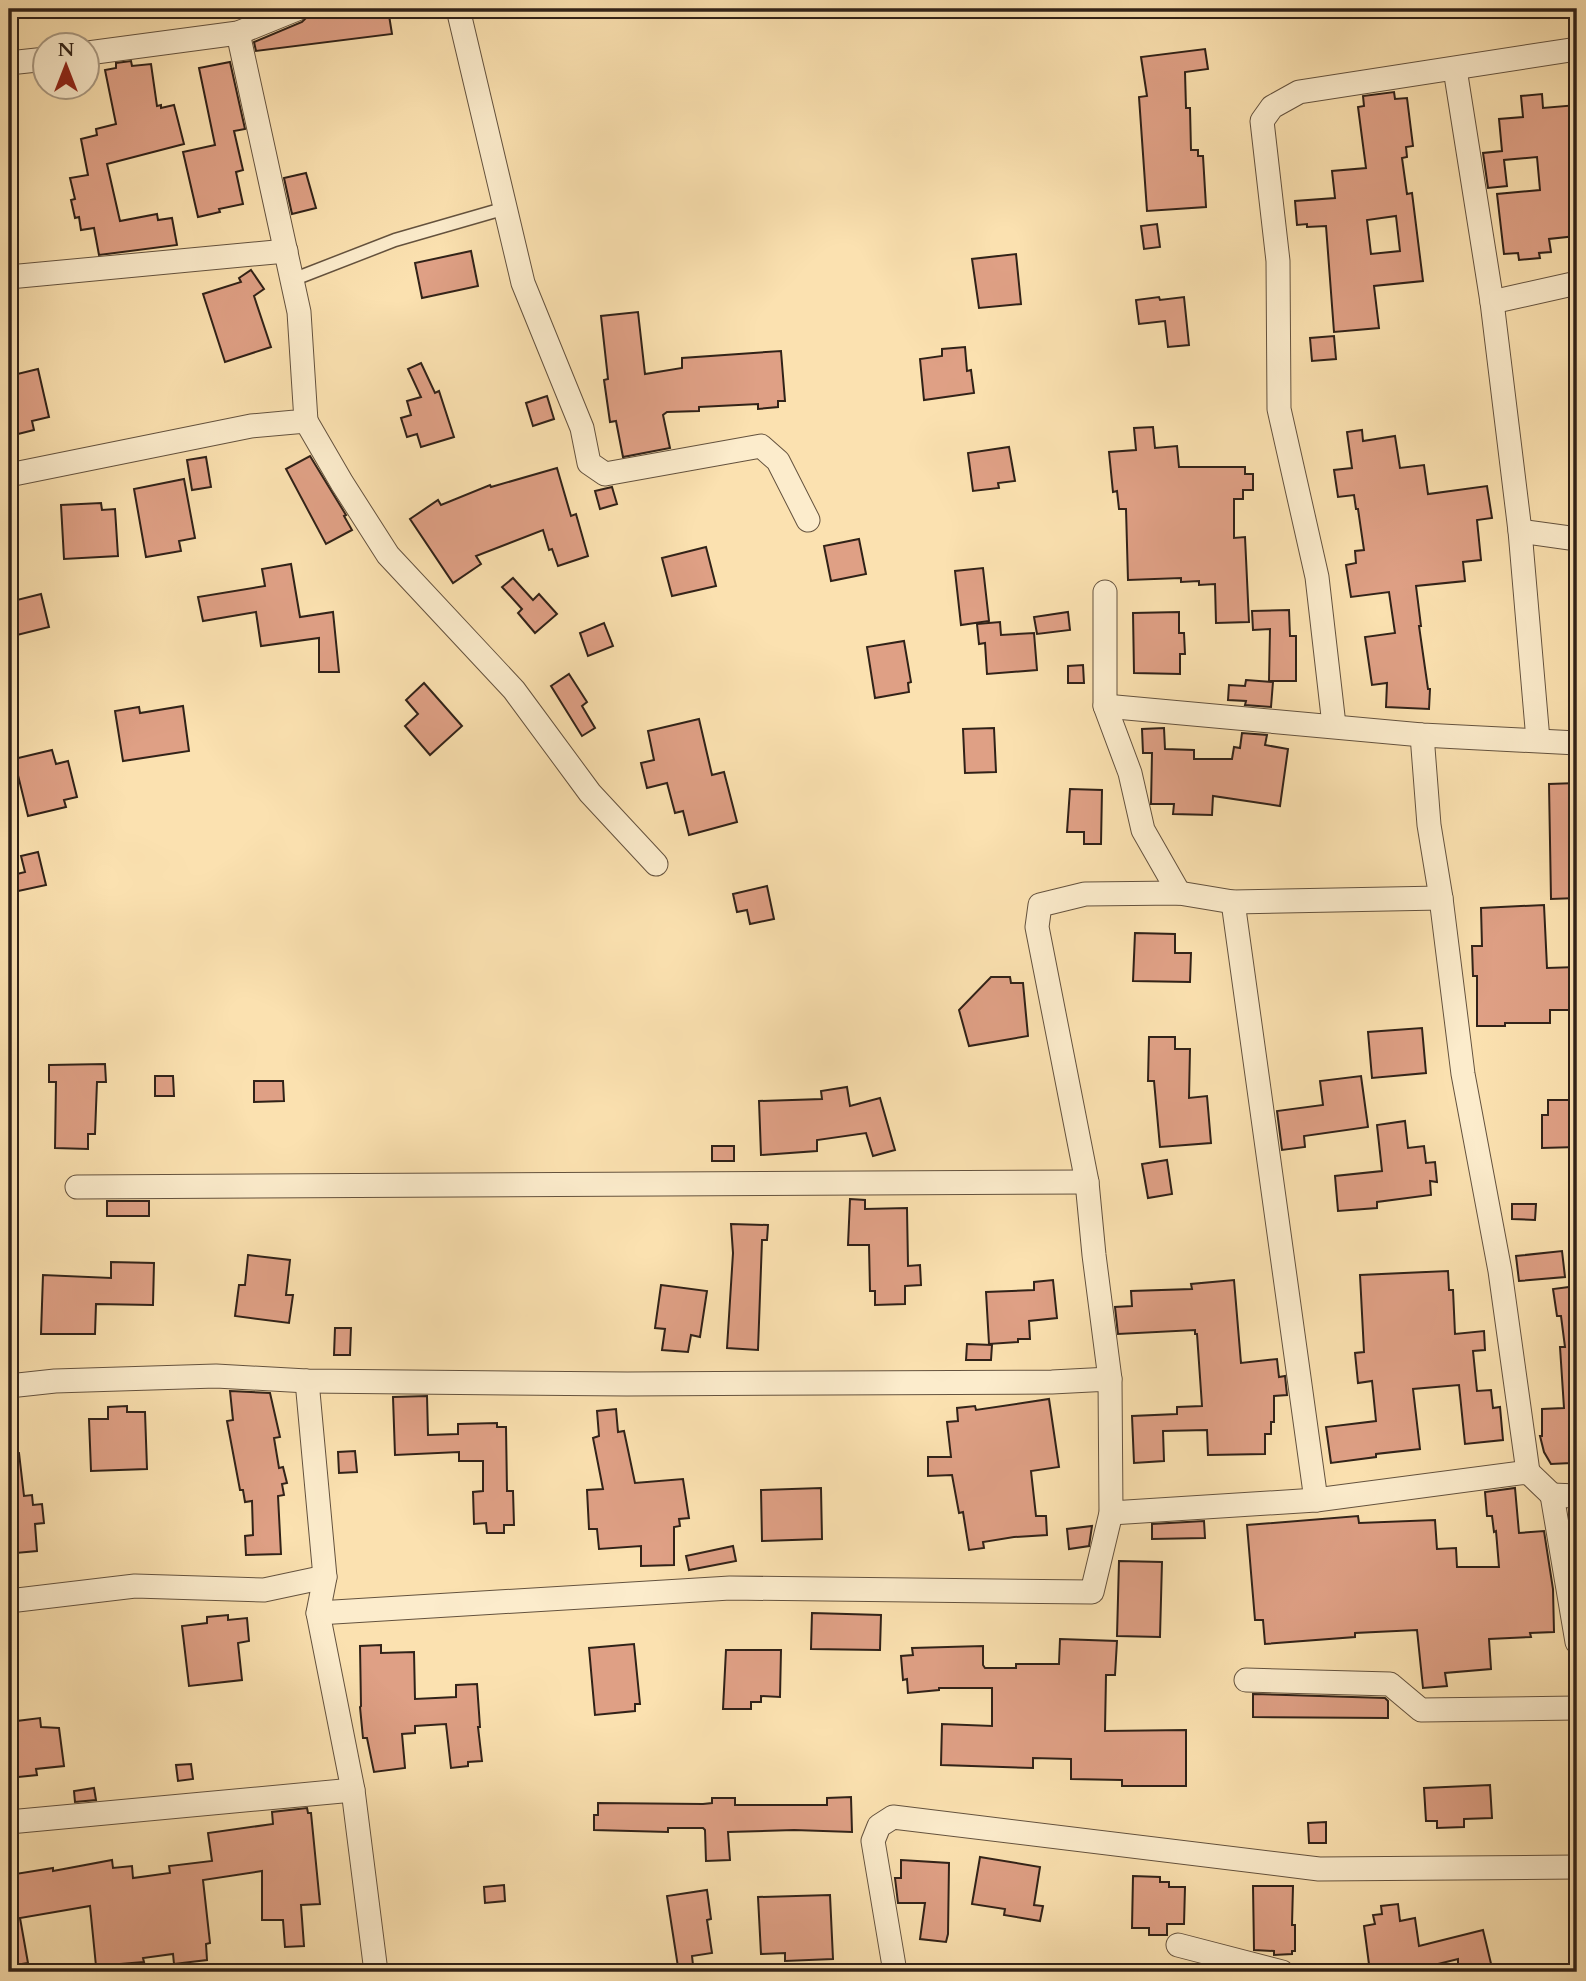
<svg xmlns="http://www.w3.org/2000/svg" width="1586" height="1981" font-family="Cardo,serif">
  <style>
    .building { fill: #dfa085; stroke: #312218; stroke-width: 2; fill-rule: evenodd }
    .lines { fill: none; stroke-linecap: round; stroke-linejoin: round }
    .lane-casing { stroke: #64523e; stroke-width: 15 }
    .street-casing { stroke: #64523e; stroke-width: 25 }
    .lane { stroke: #fceccc; stroke-width: 12 }
    .street { stroke: #fceccc; stroke-width: 23 }
  </style>
  <rect width="100%" height="100%" fill="#fbe1b0"/>
  <filter id="stains"><feTurbulence type="fractalNoise" baseFrequency=".00286" numOctaves="4"/><feColorMatrix values="0 0 0 0 .2 0 0 0 0 .09 0 0 0 0 .02 0 0 0 .5 -.17"/></filter>
  <radialGradient id="worn" r=".72"><stop offset=".6" stop-color="#630" stop-opacity="0"/><stop offset="1" stop-color="#630" stop-opacity=".3"/></radialGradient>
  <g class="building">
    <polygon points="355,9 388,9 392,34 256,51 254,42 302,22 310,14"/>
    <polygon points="1205,49 1208,69 1185,72 1186,108 1190,108 1191,150 1198,150 1198,156 1203,156 1206,207 1147,211 1139,97 1147,96 1141,57"/>
    <polygon points="131,61 132,66 151,64 157,106 161,105 161,108 174,105 184,144 107,164 120,221 157,214 158,220 172,218 177,245 99,255 94,228 81,230 79,217 75,218 71,200 75,199 70,178 88,175 81,139 97,135 96,129 116,124 105,70 116,68 116,63"/>
    <polygon points="230,62 245,129 234,131 243,170 236,172 243,204 219,209 220,212 198,217 183,152 215,145 199,68"/>
    <path d="M1394 92 1395 99 1407 98 1413 146 1406 147 1407 157 1402 158 1407 194 1412 193 1423 281 1374 286 1379 328 1334 332 1326 226 1307 227V224L1297 225 1295 201 1335 198 1332 171 1366 168 1358 107 1364 106 1363 96ZM1396 216 1400 251 1371 254 1367 220Z"/>
    <polygon points="1542,94 1543,108 1577,105 1577,231 1576,236 1549,239 1551,252 1539,253 1540,258 1519,260 1518,253 1504,254 1497,194 1540,190 1537,157 1504,160 1507,186 1488,188 1483,153 1502,151 1499,119 1523,117 1521,96"/>
    <polygon points="306,173 316,208 292,214 284,178"/>
    <polygon points="1157,224 1160,247 1144,249 1141,226"/>
    <polygon points="471,251 478,286 422,298 415,263"/>
    <polygon points="1016,254 1021,304 979,308 972,259"/>
    <polygon points="251,270 264,289 254,296 271,347 225,362 203,294 241,282 239,278"/>
    <polygon points="1159,297 1160,300 1184,297 1189,345 1168,347 1165,321 1139,324 1136,300"/>
    <polygon points="638,312 645,374 682,368 682,358 781,351 785,401 778,401 778,407 758,409 758,404 699,407 699,411 667,412 663,415 670,448 623,457 616,421 610,422 604,380 608,379 601,316"/>
    <polygon points="1334,336 1336,359 1312,361 1310,338"/>
    <polygon points="965,347 967,371 971,370 974,393 924,400 920,359 942,356 942,349"/>
    <polygon points="421,363 435,393 439,391 454,437 421,447 417,434 407,437 401,418 411,415 407,401 421,397 408,369"/>
    <polygon points="38,369 49,417 32,421 34,430 14,435 12,427 9,428 9,376"/>
    <polygon points="547,396 554,419 533,426 526,403"/>
    <polygon points="1153,427 1155,448 1177,446 1179,467 1245,467 1245,474 1253,474 1253,490 1243,490 1243,499 1234,499 1234,538 1245,537 1249,622 1216,623 1215,584 1199,585 1199,581 1181,582 1181,578 1128,580 1126,509 1119,509 1117,491 1113,492 1109,452 1136,450 1134,428"/>
    <polygon points="1362,430 1363,441 1395,436 1400,468 1424,465 1428,494 1487,486 1492,518 1477,520 1481,560 1463,562 1465,581 1416,586 1421,626 1419,626 1428,689 1430,689 1429,709 1386,707 1387,683 1372,685 1365,637 1395,633 1389,592 1351,597 1346,565 1356,563 1355,551 1364,550 1358,509 1356,509 1354,495 1338,497 1334,470 1352,468 1347,432"/>
    <polygon points="1009,447 1015,481 998,483 999,488 973,491 968,453"/>
    <polygon points="310,456 346,515 344,516 352,530 326,544 286,469"/>
    <polygon points="206,457 211,487 192,490 187,460"/>
    <polygon points="557,468 571,516 576,514 588,556 558,566 552,549 549,550 543,530 476,556 481,564 453,583 410,519 438,500 441,505 490,485 491,487"/>
    <polygon points="184,479 195,538 179,541 181,551 146,557 134,489"/>
    <polygon points="612,487 617,504 600,509 595,491"/>
    <polygon points="101,503 102,510 115,509 118,556 64,559 61,505"/>
    <polygon points="859,539 866,574 831,581 824,546"/>
    <polygon points="706,547 716,586 672,596 662,558"/>
    <polygon points="291,564 300,617 333,612 339,672 319,672 319,638 261,646 256,612 203,621 198,597 265,586 262,569"/>
    <polygon points="983,568 989,621 961,625 955,571"/>
    <polygon points="513,578 533,600 539,594 557,614 535,633 518,613 522,609 502,587"/>
    <polygon points="41,594 49,627 9,637 9,602"/>
    <polygon points="1289,610 1290,636 1296,636 1296,681 1269,681 1270,629 1253,630 1252,611"/>
    <polygon points="1068,612 1070,630 1037,634 1034,617"/>
    <polygon points="1179,612 1179,633 1184,633 1185,654 1180,654 1180,674 1134,673 1133,613"/>
    <polygon points="1000,622 1001,635 1034,633 1037,670 987,674 985,643 979,644 977,624"/>
    <polygon points="604,623 613,646 588,656 580,633"/>
    <polygon points="904,641 911,682 908,683 909,692 875,698 867,647"/>
    <polygon points="1083,665 1084,683 1068,683 1068,666"/>
    <polygon points="569,674 587,702 582,706 595,728 582,736 551,686"/>
    <polygon points="1246,680 1273,682 1271,707 1245,705 1246,701 1228,700 1229,685 1245,686"/>
    <polygon points="424,683 462,726 430,755 405,726 418,714 406,700"/>
    <polygon points="183,706 189,751 123,761 115,711 139,707 140,713"/>
    <polygon points="699,719 712,775 724,772 737,822 689,835 683,811 675,813 667,783 647,788 641,763 654,760 648,731"/>
    <polygon points="994,728 996,772 965,773 963,729"/>
    <polygon points="1164,728 1165,749 1194,750 1194,759 1232,759 1234,747 1240,748 1242,733 1267,735 1265,745 1288,749 1280,806 1213,796 1212,815 1173,814 1174,804 1151,804 1152,753 1143,753 1142,729"/>
    <polygon points="52,750 56,764 68,761 77,797 64,800 66,807 28,816 14,759"/>
    <polygon points="1577,783 1577,898 1551,899 1549,784"/>
    <polygon points="1070,789 1102,790 1101,844 1084,844 1084,832 1067,832"/>
    <polygon points="38,852 46,885 9,893 9,876 25,872 21,856"/>
    <polygon points="767,886 774,919 750,924 747,910 737,912 733,894"/>
    <polygon points="1544,905 1547,968 1577,967 1577,1010 1550,1010 1550,1023 1505,1023 1505,1026 1477,1026 1477,976 1473,976 1472,946 1482,946 1481,908"/>
    <polygon points="1135,933 1175,934 1175,953 1191,953 1190,982 1133,981"/>
    <polygon points="991,977 1010,977 1011,983 1023,983 1028,1036 969,1046 959,1010"/>
    <polygon points="1422,1028 1426,1073 1372,1078 1368,1032"/>
    <polygon points="1149,1037 1175,1037 1175,1049 1190,1049 1189,1098 1207,1096 1211,1143 1160,1147 1154,1081 1148,1081"/>
    <polygon points="105,1064 106,1082 97,1082 95,1134 88,1134 88,1149 55,1148 56,1082 49,1082 49,1065"/>
    <polygon points="155,1076 173,1076 174,1096 155,1096"/>
    <polygon points="1361,1076 1368,1127 1304,1136 1305,1147 1282,1150 1277,1111 1323,1105 1320,1081"/>
    <polygon points="254,1081 283,1081 284,1101 254,1102"/>
    <polygon points="847,1087 850,1106 880,1098 895,1150 873,1156 866,1133 817,1140 817,1151 761,1155 759,1101 822,1099 821,1091"/>
    <polygon points="1548,1100 1577,1100 1577,1147 1542,1148 1542,1115 1548,1115"/>
    <polygon points="1405,1121 1408,1148 1424,1146 1426,1163 1435,1162 1437,1182 1430,1181 1431,1195 1377,1202 1377,1208 1338,1211 1335,1176 1382,1171 1377,1125"/>
    <rect x="712" y="1146" width="22" height="15"/>
    <polygon points="1167,1160 1172,1194 1148,1198 1142,1164"/>
    <polygon points="850,1199 865,1200 865,1209 907,1208 908,1266 920,1265 921,1285 905,1286 905,1304 875,1305 875,1291 870,1291 869,1245 848,1245"/>
    <rect x="107" y="1201" width="42" height="15"/>
    <polygon points="1512,1204 1536,1204 1535,1220 1512,1219"/>
    <polygon points="731,1224 768,1225 767,1240 762,1240 758,1350 727,1348 733,1253"/>
    <polygon points="1562,1251 1565,1277 1519,1281 1516,1256"/>
    <polygon points="248,1255 290,1260 286,1295 293,1295 289,1323 235,1316 239,1285 245,1285"/>
    <polygon points="111,1262 154,1263 153,1305 96,1304 95,1334 41,1334 43,1275 111,1278"/>
    <polygon points="1448,1271 1449,1290 1453,1290 1455,1334 1484,1331 1485,1350 1473,1351 1477,1391 1491,1390 1493,1408 1500,1407 1503,1440 1465,1444 1459,1385 1413,1389 1420,1449 1376,1454 1376,1457 1331,1463 1326,1427 1376,1421 1372,1381 1358,1383 1355,1353 1364,1352 1360,1275"/>
    <polygon points="1053,1280 1057,1318 1029,1321 1030,1339 1018,1339 1018,1342 989,1344 986,1292 1034,1290 1034,1282"/>
    <polygon points="1234,1280 1241,1363 1277,1359 1279,1377 1285,1376 1287,1395 1274,1396 1274,1422 1271,1422 1271,1434 1265,1434 1265,1454 1208,1455 1207,1430 1163,1431 1164,1461 1134,1463 1132,1416 1177,1414 1177,1407 1202,1406 1197,1334 1195,1334 1195,1330 1118,1334 1115,1307 1132,1306 1131,1291 1192,1289 1191,1284"/>
    <polygon points="661,1285 707,1291 700,1337 691,1335 688,1352 662,1350 665,1329 655,1328"/>
    <polygon points="1577,1286 1577,1438 1571,1439 1571,1463 1551,1464 1544,1452 1540,1436 1542,1436 1542,1409 1564,1408 1560,1347 1565,1347 1561,1316 1557,1316 1553,1289"/>
    <polygon points="335,1328 351,1328 350,1355 334,1355"/>
    <polygon points="967,1344 992,1345 991,1360 966,1360"/>
    <polygon points="230,1391 270,1393 280,1437 274,1438 279,1468 283,1467 287,1483 282,1484 284,1495 278,1496 281,1554 246,1555 245,1536 253,1535 252,1501 245,1502 243,1490 240,1490 227,1421 233,1420"/>
    <polygon points="427,1396 428,1435 458,1434 458,1424 497,1423 497,1427 506,1427 507,1491 513,1491 514,1525 504,1525 504,1533 487,1533 486,1523 474,1524 473,1492 483,1491 483,1461 459,1461 459,1452 395,1455 393,1397"/>
    <polygon points="1049,1399 1059,1467 1031,1471 1036,1516 1046,1516 1047,1535 1014,1537 983,1542 984,1548 969,1550 963,1512 959,1513 952,1475 928,1476 928,1457 951,1457 947,1422 958,1421 957,1408 975,1406 976,1410"/>
    <polygon points="127,1406 127,1412 145,1412 147,1469 91,1471 89,1419 108,1419 108,1407"/>
    <polygon points="616,1409 618,1432 624,1431 635,1483 683,1479 689,1518 679,1519 680,1526 674,1527 674,1565 641,1566 641,1546 599,1549 597,1529 589,1529 587,1490 603,1489 593,1438 599,1436 597,1411"/>
    <polygon points="355,1451 357,1472 339,1473 338,1452"/>
    <polygon points="19,1453 24,1496 32,1495 33,1505 42,1504 44,1523 35,1524 37,1551 16,1553 15,1544 9,1545 9,1454"/>
    <polygon points="821,1488 822,1539 762,1541 761,1490"/>
    <polygon points="1515,1488 1519,1533 1544,1531 1553,1589 1554,1632 1530,1633 1531,1637 1489,1639 1491,1669 1445,1673 1447,1686 1423,1688 1417,1630 1355,1633 1355,1637 1265,1644 1263,1620 1255,1620 1247,1525 1358,1516 1359,1523 1435,1520 1437,1549 1456,1548 1457,1567 1499,1567 1496,1531 1494,1532 1492,1516 1487,1516 1485,1492"/>
    <polygon points="1204,1521 1205,1538 1152,1539 1152,1524"/>
    <polygon points="1092,1526 1089,1546 1069,1549 1067,1529"/>
    <polygon points="733,1546 736,1561 689,1570 686,1556"/>
    <polygon points="1119,1561 1162,1562 1160,1637 1117,1636"/>
    <polygon points="812,1613 881,1615 880,1650 811,1649"/>
    <polygon points="228,1615 228,1620 247,1618 249,1641 238,1643 242,1680 189,1686 182,1626 207,1623 207,1617"/>
    <polygon points="1060,1639 1117,1641 1115,1675 1106,1675 1105,1731 1186,1730 1186,1786 1122,1786 1122,1780 1071,1779 1071,1759 1033,1758 1033,1768 941,1765 942,1724 992,1726 992,1688 939,1688 939,1690 908,1693 907,1679 903,1680 901,1656 913,1655 912,1648 983,1646 983,1665 985,1668 1016,1668 1016,1664 1059,1664"/>
    <polygon points="634,1644 640,1704 635,1704 635,1711 595,1715 589,1648"/>
    <polygon points="381,1645 381,1653 414,1652 415,1699 456,1697 456,1685 477,1684 480,1727 478,1727 482,1761 468,1762 468,1766 451,1768 446,1724 415,1726 415,1733 402,1734 405,1768 374,1772 367,1738 363,1738 360,1707 361,1706 360,1646"/>
    <polygon points="726,1650 781,1650 780,1697 761,1696 761,1702 751,1702 751,1709 723,1709"/>
    <polygon points="1253,1694 1385,1698 1388,1701 1388,1718 1253,1717"/>
    <polygon points="40,1718 41,1727 59,1728 64,1766 36,1769 37,1775 9,1778 9,1722"/>
    <polygon points="191,1764 193,1779 178,1781 176,1765"/>
    <polygon points="1490,1785 1492,1818 1464,1819 1464,1827 1437,1828 1437,1821 1426,1821 1424,1788"/>
    <polygon points="94,1788 96,1800 75,1802 74,1791"/>
    <polygon points="851,1797 852,1832 794,1830 728,1832 730,1860 706,1861 705,1830 703,1828 668,1828 668,1832 594,1830 594,1815 598,1815 598,1803 703,1804 712,1803 712,1798 735,1798 735,1805 827,1805 827,1798"/>
    <polygon points="307,1808 308,1813 311,1813 320,1904 301,1905 304,1946 285,1947 283,1920 262,1920 262,1871 203,1880 210,1943 206,1944 207,1960 174,1964 173,1954 143,1958 144,1962 96,1966 90,1906 20,1918 28,1963 9,1966 9,1875 53,1868 53,1871 112,1860 113,1868 132,1866 133,1878 170,1873 169,1866 212,1861 208,1833 273,1824 272,1812"/>
    <polygon points="1326,1822 1326,1843 1309,1843 1308,1823"/>
    <polygon points="980,1857 1040,1867 1034,1905 1043,1906 1040,1921 1004,1915 1005,1909 972,1904"/>
    <polygon points="901,1860 949,1863 948,1934 946,1942 920,1939 925,1903 898,1903 895,1878 901,1878"/>
    <polygon points="1133,1876 1160,1877 1160,1882 1169,1882 1169,1887 1185,1887 1184,1924 1167,1924 1167,1935 1149,1935 1149,1928 1132,1928"/>
    <polygon points="504,1885 505,1901 485,1903 484,1887"/>
    <polygon points="1253,1886 1293,1886 1292,1925 1295,1925 1295,1951 1292,1951 1292,1954 1274,1955 1274,1951 1254,1950"/>
    <polygon points="707,1890 711,1919 707,1920 712,1953 692,1956 693,1965 678,1967 667,1896"/>
    <polygon points="830,1895 833,1959 785,1961 785,1953 761,1954 758,1897"/>
    <polygon points="1398,1904 1400,1921 1415,1918 1419,1946 1483,1930 1493,1972 1458,1972 1458,1959 1422,1968 1423,1970 1370,1972 1364,1926 1375,1924 1373,1915 1382,1914 1381,1906"/>
  </g>
  <g class="lines">
    <defs>
      <polyline id="lane" points="292,280 395,240 506,208"/>
      <g id="street">
        <polyline points="458,9 523,283 582,428 589,463 605,474 761,446 778,461 808,520"/>
        <polyline points="88,53 238,33 297,9"/>
        <polyline points="9,63 46,59"/>
        <polyline points="1455,69 1492,302 1520,531 1538,740"/>
        <polyline points="9,277 286,251"/>
        <polyline points="1492,302 1577,283"/>
        <polyline points="306,421 342,483 388,555 514,690 590,793 656,864"/>
        <polyline points="9,475 251,426 306,421 299,312 238,33"/>
        <polyline points="1520,531 1577,539"/>
        <polyline points="1105,592 1105,706 1130,773 1143,830 1179,893"/>
        <polyline points="1105,706 1422,735 1577,743"/>
        <polyline points="1334,725 1317,577 1279,409 1278,261 1262,121 1272,107 1299,92 1577,49"/>
        <polyline points="1422,735 1429,825 1441,898 1463,1074 1500,1271 1528,1472"/>
        <polyline points="1233,902 1316,1500"/>
        <polyline points="77,1187 1087,1182"/>
        <polyline points="1110,1379 1094,1255 1087,1182 1037,927 1040,905 1085,894 1179,893 1233,902 1441,898"/>
        <polyline points="307,1381 325,1577 318,1613 353,1790 376,1972"/>
        <polyline points="9,1386 55,1381 216,1376 307,1381 627,1384 1052,1382 1110,1379 1111,1513 1092,1592 730,1588 318,1613"/>
        <polyline points="1577,1496 1552,1495 1577,1642"/>
        <polyline points="1111,1513 1316,1500 1528,1472 1552,1495"/>
        <polyline points="9,1601 135,1586 264,1590 325,1577"/>
        <polyline points="1246,1680 1390,1684 1421,1710 1577,1708"/>
        <polyline points="9,1822 353,1790"/>
        <polyline points="1178,1945 1282,1972"/>
        <polyline points="895,1972 873,1841 879,1826 893,1817 1319,1869 1577,1867"/>
      </g>
    </defs>
    <use href="#lane" class="lane-casing"/>
    <use href="#street" class="street-casing"/>
    <use href="#lane" class="lane"/>
    <use href="#street" class="street"/>
  </g>
  <rect width="1586" height="1981" fill="none" stroke="#fbe1b0" stroke-width="35"/>
  <rect x="10" y="10" width="1565" height="1960" fill="none" stroke="#312218" stroke-width="3.5"/>
  <rect x="18" y="18" width="1551" height="1946" fill="none" stroke="#312218" stroke-width="2"/>
  <g transform="translate(66 66)"><circle r="33" fill="#fceccc" stroke="#ab9b84" stroke-width="2"/>
  <path d="M0-5L12 26L0 18L-12 26Z" fill="#8f2418"/>
  <text y="-10" font-size="19" font-weight="bold" text-anchor="middle" fill="#312218">N</text>
  </g>
  <rect width="100%" height="100%" filter="url(#stains)"/>
  <rect width="100%" height="100%" fill="url(#worn)"/>
</svg>
